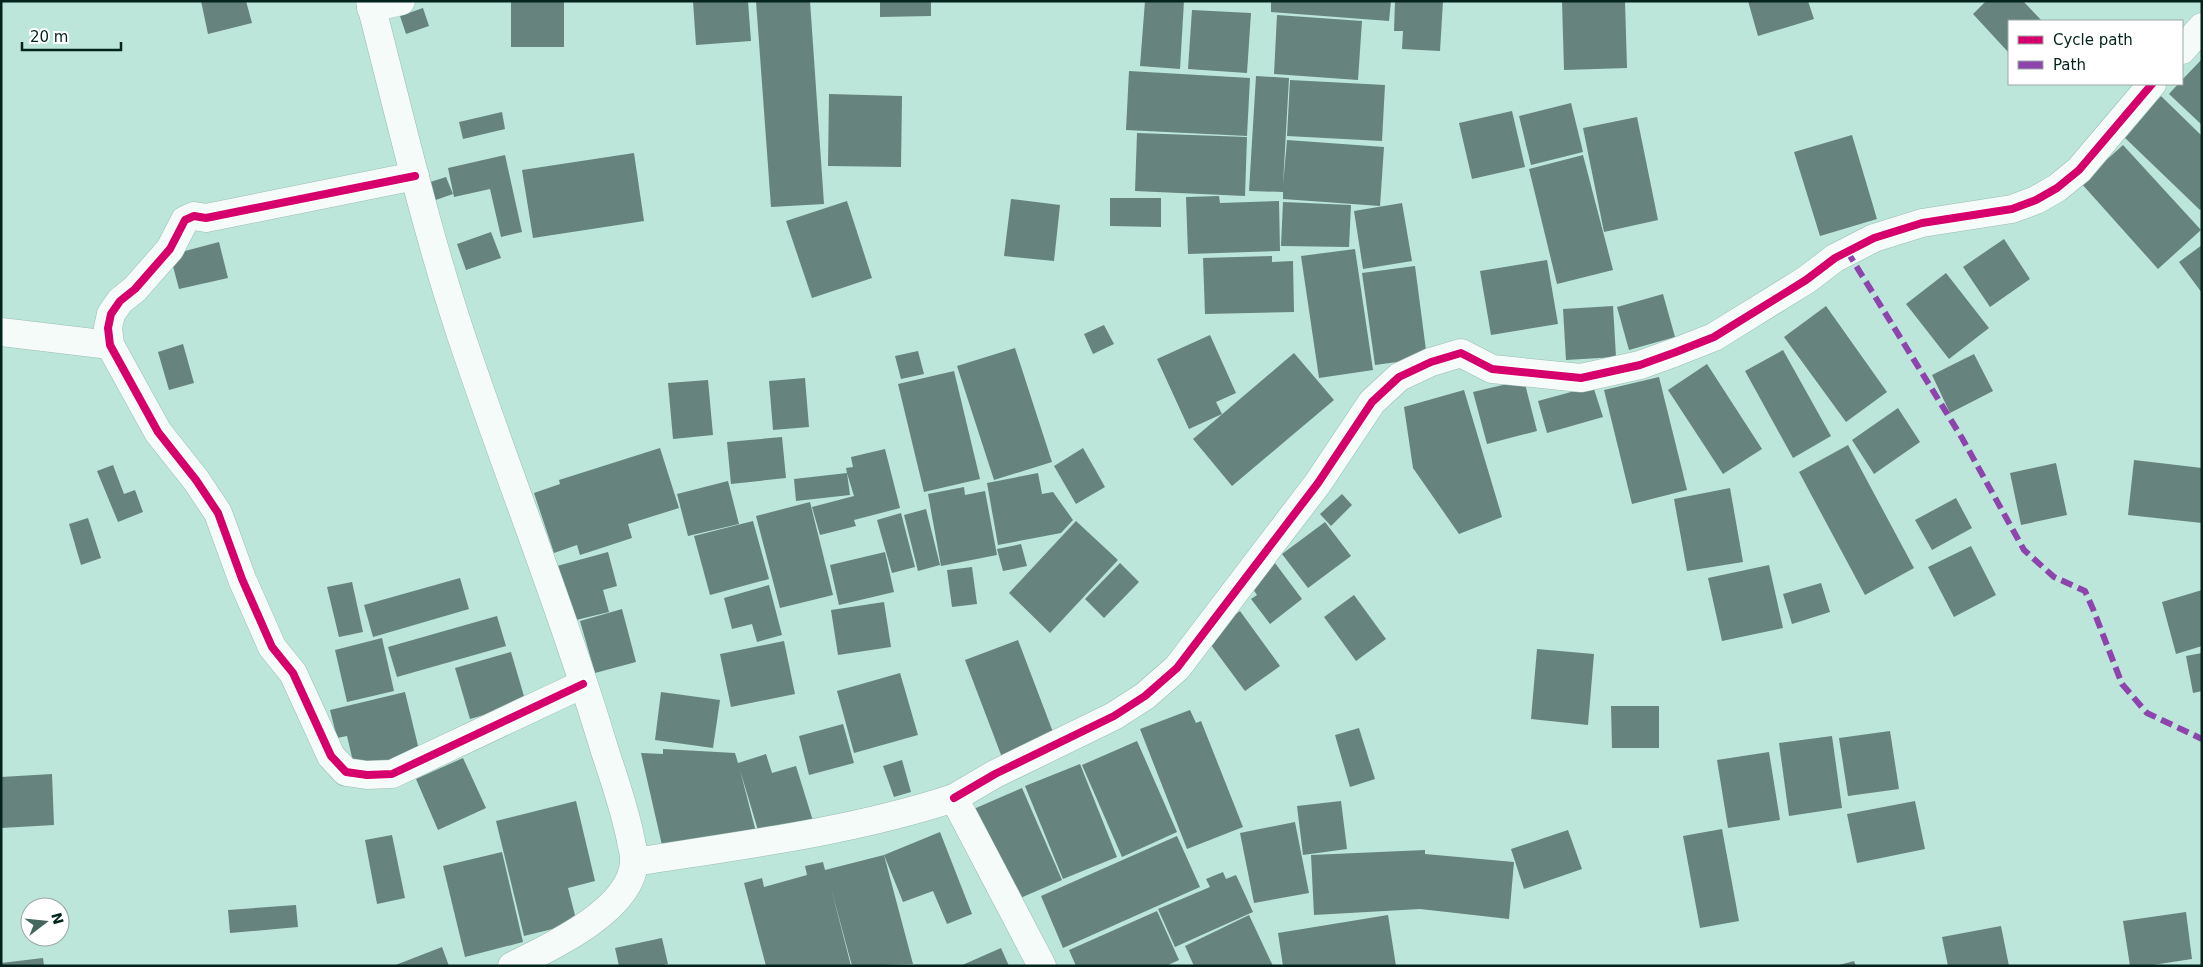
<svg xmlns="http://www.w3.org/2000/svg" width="2203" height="967" font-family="'DejaVu Sans',sans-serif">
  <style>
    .building { fill: #67837e }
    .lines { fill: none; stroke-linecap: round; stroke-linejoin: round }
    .minor-casing { stroke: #9bbcb3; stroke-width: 29 }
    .minor { stroke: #f5fbf9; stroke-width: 28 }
    .quiet { stroke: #8e44ad; stroke-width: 6; stroke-dasharray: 12 6; stroke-linecap: butt }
    .cycleway-casing { stroke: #fff; stroke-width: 11 }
    .cycleway { stroke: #d6006c; stroke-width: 8 }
  </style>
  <rect width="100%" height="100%" fill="#bce6da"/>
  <g class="building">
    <polygon points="201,1 246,1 252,23 208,34"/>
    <rect x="511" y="1" width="53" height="46"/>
    <polygon points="693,1 748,1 751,41 696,45"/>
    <polygon points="756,1 810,1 824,204 771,207"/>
    <polygon points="880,1 931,1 931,16 880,17"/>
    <polygon points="1145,1 1184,1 1180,69 1140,66"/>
    <polygon points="1271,1 1391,1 1389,21 1271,12"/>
    <polygon points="1395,1 1443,1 1440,51 1402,49 1403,31 1394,31"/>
    <polygon points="1562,1 1625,1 1627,68 1564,70"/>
    <polygon points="1748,1 1808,1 1814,19 1758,36"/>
    <polygon points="1986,1 2023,1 2042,21 2009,21 2009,53 1973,14"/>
    <polygon points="423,8 429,26 406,34 400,16"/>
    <polygon points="1192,10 1251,13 1247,73 1188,69"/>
    <polygon points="1277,15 1362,21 1358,80 1274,74"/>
    <polygon points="2202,59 2202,125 2169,94 2178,84 2182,84 2182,80"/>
    <polygon points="1129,71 1250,78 1247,136 1126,130"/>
    <polygon points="1256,76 1289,78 1283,185 1287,140 1384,147 1380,206 1283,199 1283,192 1249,191"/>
    <polygon points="1290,80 1385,85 1382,141 1287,136"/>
    <polygon points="829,94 902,96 901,167 828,166"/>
    <polygon points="2161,96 2202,136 2202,208 2200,210 2123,136"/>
    <polygon points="1571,103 1583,152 1531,165 1519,116"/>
    <polygon points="1512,111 1525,167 1472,179 1459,123"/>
    <polygon points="502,112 505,129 463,139 459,122"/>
    <polygon points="1637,117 1658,220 1604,232 1583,128"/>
    <polygon points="1137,133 1247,137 1245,196 1135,191"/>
    <polygon points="1852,135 1877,219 1820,236 1794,152"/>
    <polygon points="2123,145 2201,230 2158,269 2081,183"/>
    <polygon points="634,153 644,221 533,238 522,170"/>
    <polygon points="505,155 522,232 501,237 490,189 454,197 448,168"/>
    <polygon points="1583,155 1613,270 1557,284 1529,169"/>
    <polygon points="446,177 453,194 430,202 424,184"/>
    <polygon points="1219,196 1220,203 1279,201 1280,251 1188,254 1186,197"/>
    <polygon points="1110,198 1161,198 1161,227 1110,226"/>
    <polygon points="1011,199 1060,205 1054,261 1004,256"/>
    <polygon points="847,201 872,278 812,298 786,221"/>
    <polygon points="1283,202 1351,205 1349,247 1281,246"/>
    <polygon points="1402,203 1412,261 1363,269 1354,211"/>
    <polygon points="491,232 501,258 466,270 457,244"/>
    <polygon points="2004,239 2030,279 1990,307 1963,267"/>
    <polygon points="219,242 228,278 179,289 170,255"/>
    <polygon points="2202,245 2202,293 2179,262"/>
    <polygon points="1355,249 1373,370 1319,378 1301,256"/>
    <polygon points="1272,256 1272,262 1293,261 1294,312 1205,314 1203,258"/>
    <polygon points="1547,260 1558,324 1491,335 1480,271"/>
    <polygon points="1415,266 1427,358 1375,365 1362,273"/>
    <polygon points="1946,273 1989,328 1949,359 1906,304"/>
    <polygon points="1663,294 1675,337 1629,350 1617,307"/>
    <polygon points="1613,306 1616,357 1566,360 1563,309"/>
    <polygon points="1826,306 1887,392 1846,422 1784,337"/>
    <polygon points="1104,325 1114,344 1093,354 1084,334"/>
    <polygon points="1210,335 1236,393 1216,402 1222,414 1189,429 1157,359"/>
    <polygon points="183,344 194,383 169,390 158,352"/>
    <polygon points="1015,348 1052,462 994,480 957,366"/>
    <polygon points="1783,350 1831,436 1793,458 1745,371"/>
    <polygon points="918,351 924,374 901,379 895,356"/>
    <polygon points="1294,353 1334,400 1232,486 1193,439"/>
    <polygon points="1974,354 1993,391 1950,413 1932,375"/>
    <polygon points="1707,364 1762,449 1723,474 1668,390"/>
    <polygon points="954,371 980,479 924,492 898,384"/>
    <polygon points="1659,377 1687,490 1632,504 1604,390"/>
    <polygon points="805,378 809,427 773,430 769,381"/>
    <polygon points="708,380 713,435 673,439 668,383"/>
    <polygon points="1524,380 1537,431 1487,444 1473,392"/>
    <polygon points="1593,386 1603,417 1547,433 1538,401"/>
    <polygon points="1464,390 1502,517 1459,534 1413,468 1404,407"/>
    <polygon points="1898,408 1920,442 1874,474 1852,440"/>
    <polygon points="782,437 786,478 731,484 727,442"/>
    <polygon points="1848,445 1914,568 1865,595 1799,472"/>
    <polygon points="660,448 679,508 628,524 632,538 580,555 577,545 554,553 534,493 560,484 559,480"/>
    <polygon points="1083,448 1105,487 1076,504 1054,466"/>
    <polygon points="885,449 900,508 854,520 856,526 820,535 812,507 854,496 847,473 850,495 796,501 794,479 847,473 846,468 853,467 851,457"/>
    <polygon points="2134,460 2202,468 2202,523 2128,515"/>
    <polygon points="2056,463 2067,515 2021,525 2010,473"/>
    <polygon points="113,465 124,494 135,490 143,512 118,522 97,471"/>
    <polygon points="1038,473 1042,494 1053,492 1073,520 1061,533 998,545 987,483"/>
    <polygon points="728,481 739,524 688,536 677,494"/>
    <polygon points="964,487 965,495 985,491 997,555 941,566 928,494"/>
    <polygon points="1730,488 1743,562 1687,571 1674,499"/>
    <polygon points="1342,494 1352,505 1331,526 1320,514"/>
    <polygon points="1956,498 1972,528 1932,550 1915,520"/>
    <polygon points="810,502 833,595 780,608 756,516"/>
    <polygon points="926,509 940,565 918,571 904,515"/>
    <polygon points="901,513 915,567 892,573 877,520"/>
    <polygon points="88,518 101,558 81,565 69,524"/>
    <polygon points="753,521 769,579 710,595 694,536"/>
    <polygon points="1076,521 1118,560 1050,633 1009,593"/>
    <polygon points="1325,522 1351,556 1308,588 1282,554"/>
    <polygon points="1021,544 1027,566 1003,571 997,549"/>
    <polygon points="1971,546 1996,595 1954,617 1928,567"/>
    <polygon points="608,552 617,586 603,590 609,612 572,621 557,566"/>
    <polygon points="885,552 894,592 839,605 830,565"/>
    <polygon points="1120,563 1139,582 1104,618 1085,599"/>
    <polygon points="1275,563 1302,599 1270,624 1251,599 1257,595 1249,583"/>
    <polygon points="1769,565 1783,628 1722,641 1708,578"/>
    <polygon points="972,567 977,604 952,607 947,570"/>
    <polygon points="460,578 469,609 373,637 364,605"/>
    <polygon points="352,582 363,632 339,637 327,587"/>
    <polygon points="1821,583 1830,612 1792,624 1783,594"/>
    <polygon points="769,585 782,635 757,642 752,624 732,629 724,598"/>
    <polygon points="2202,590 2202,646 2176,654 2162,602"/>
    <polygon points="1354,595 1386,639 1356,661 1324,617"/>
    <polygon points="884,602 891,647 838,655 831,610"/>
    <polygon points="622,609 636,662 595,673 580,621"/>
    <polygon points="1240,611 1280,666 1245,691 1205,637"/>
    <polygon points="497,616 506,646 397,677 388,647"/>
    <polygon points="382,638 394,691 347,702 335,650"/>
    <polygon points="1018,640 1056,740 1003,760 965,660"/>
    <polygon points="784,641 795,694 731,707 720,654"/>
    <polygon points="1537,649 1594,654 1588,725 1531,719"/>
    <polygon points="511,652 526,703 470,719 455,668"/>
    <polygon points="2202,653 2202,691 2193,693 2186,656"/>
    <polygon points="900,673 918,735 854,753 837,691"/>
    <polygon points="405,692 420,754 355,770 347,736 337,738 330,710"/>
    <polygon points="661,692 720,700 713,748 655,740"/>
    <polygon points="1611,706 1659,706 1659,748 1612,748"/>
    <polygon points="1190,710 1196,723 1201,721 1243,827 1187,849 1140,729"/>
    <polygon points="843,724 854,763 809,775 799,736"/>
    <polygon points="1359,728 1375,779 1350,787 1335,735"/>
    <polygon points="1890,731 1899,789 1848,796 1839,738"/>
    <polygon points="1832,736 1842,808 1789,816 1779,743"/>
    <polygon points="1137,741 1177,832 1122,857 1082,765"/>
    <polygon points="663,749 735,753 738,763 766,754 772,773 796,766 813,821 760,837 740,770 757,836 664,854 641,753 663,754"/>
    <polygon points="1769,752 1780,820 1728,828 1717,760"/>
    <polygon points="463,758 486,808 438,830 416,779"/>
    <polygon points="902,760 911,792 894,797 883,766"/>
    <polygon points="1080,764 1117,857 1063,879 1025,786"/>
    <polygon points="52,774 54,825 1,828 1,777"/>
    <polygon points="1022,788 1062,880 1018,899 969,811"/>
    <polygon points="576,801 595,881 568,888 577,923 524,936 496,821"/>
    <polygon points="1341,801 1347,849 1303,855 1297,806"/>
    <polygon points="1915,801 1925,849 1857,863 1847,814"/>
    <polygon points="1295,822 1309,893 1254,903 1240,833"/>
    <polygon points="1722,829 1739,921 1700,928 1683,836"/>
    <polygon points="1568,830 1582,869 1524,889 1511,849"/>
    <polygon points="940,832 972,914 947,924 933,891 903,902 884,855"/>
    <polygon points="392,835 405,898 377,904 365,840"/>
    <polygon points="1177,836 1200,887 1063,948 1041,896"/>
    <polygon points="1425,850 1425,854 1514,862 1509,919 1420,909 1314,915 1311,855"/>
    <polygon points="502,852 523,942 465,957 443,866"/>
    <polygon points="884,855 913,964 852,966 831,888 851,966 766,966 744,883 762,878 764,887 807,875 805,866 823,862 825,870"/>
    <polygon points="1223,872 1226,879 1236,875 1253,912 1175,947 1158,909 1210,887 1206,879"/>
    <polygon points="296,905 298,927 230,933 228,910"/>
    <polygon points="1157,911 1179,960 1166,966 1076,966 1069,950"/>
    <polygon points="2186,912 2192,959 2146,966 2130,966 2123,921"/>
    <polygon points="1249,915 1273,966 1194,966 1185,946"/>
    <polygon points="1388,915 1396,966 1283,966 1278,933"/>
    <polygon points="2001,926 2009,966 1948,966 1942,937"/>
    <polygon points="662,938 668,964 658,966 619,966 615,948"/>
    <polygon points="442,947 449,966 393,966"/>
    <polygon points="1001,948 1009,966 960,966"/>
    <polygon points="43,958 44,966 1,966 1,963"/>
    <polygon points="1854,961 1856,966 1839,966 1839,965"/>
  </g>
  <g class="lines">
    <defs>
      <g id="minor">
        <path d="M370 1C399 113 425 227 462 338 508 475 562 609 604 748 614 779 625 809 631 841 632 847 635 856 634 862 632 910 549 948 512 966"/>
        <polyline points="371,8 401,1"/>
        <polyline points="2182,50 2202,27"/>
        <polyline points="415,176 206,218 194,216 185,220 170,249 135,289 120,301 111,314 108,328 110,345 158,432 196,480 218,513 242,579 272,647 293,673 331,756 346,772 367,775 392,774 583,684"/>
        <polyline points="1,332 110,345"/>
        <polyline points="954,798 995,774 1114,716 1145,696 1177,668 1318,483 1372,402 1399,377 1431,362 1461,353 1492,369 1581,378 1640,365 1676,352 1714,337 1806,280 1835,258 1874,238 1922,223 2012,209 2036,200 2057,188 2079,170 2152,84"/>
        <path d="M634 862C742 845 850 832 954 798L1042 966"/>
      </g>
    </defs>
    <use href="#minor" class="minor-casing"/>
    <use href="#minor" class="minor"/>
    <polyline class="quiet" points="1847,251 1962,438 2024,550 2054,577 2085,591 2093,609 2122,684 2147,713 2202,739"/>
    <defs>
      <g id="cycleway">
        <polyline points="415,176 206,218 194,216 185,220 170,249 135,289 120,301 111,314 108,328 110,345 158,432 196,480 218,513 242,579 272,647 293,673 331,756 346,772 367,775 392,774 583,684"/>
        <polyline points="954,798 995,774 1114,716 1145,696 1177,668 1318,483 1372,402 1399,377 1431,362 1461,353 1492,369 1581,378 1640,365 1676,352 1714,337 1806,280 1835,258 1874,238 1922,223 2012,209 2036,200 2057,188 2079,170 2152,84"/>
      </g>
    </defs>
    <use href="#cycleway" class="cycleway-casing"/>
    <use href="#cycleway" class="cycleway"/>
  </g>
  <rect width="2203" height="967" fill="none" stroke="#03241c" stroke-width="5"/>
  <rect x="2008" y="20" width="175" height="65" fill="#ffffff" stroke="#9aa7a4"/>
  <rect x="2018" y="36" width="25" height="8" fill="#d6006c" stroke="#9aa7a4"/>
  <text x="2053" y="45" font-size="15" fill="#03241c">Cycle path</text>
  <rect x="2018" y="61" width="25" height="8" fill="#8e44ad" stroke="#9aa7a4"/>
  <text x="2053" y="70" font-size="15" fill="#03241c">Path</text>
  <g transform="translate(45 922) rotate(74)"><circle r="24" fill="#ffffff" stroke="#9aa7a4"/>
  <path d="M0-4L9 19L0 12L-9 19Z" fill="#44685e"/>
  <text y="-8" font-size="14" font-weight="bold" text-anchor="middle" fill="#03241c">N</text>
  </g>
  <path d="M22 42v8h99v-8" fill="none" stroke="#03241c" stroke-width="2.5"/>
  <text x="30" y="42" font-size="15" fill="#03241c" stroke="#ffffff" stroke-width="4" paint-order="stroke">20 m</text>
</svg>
